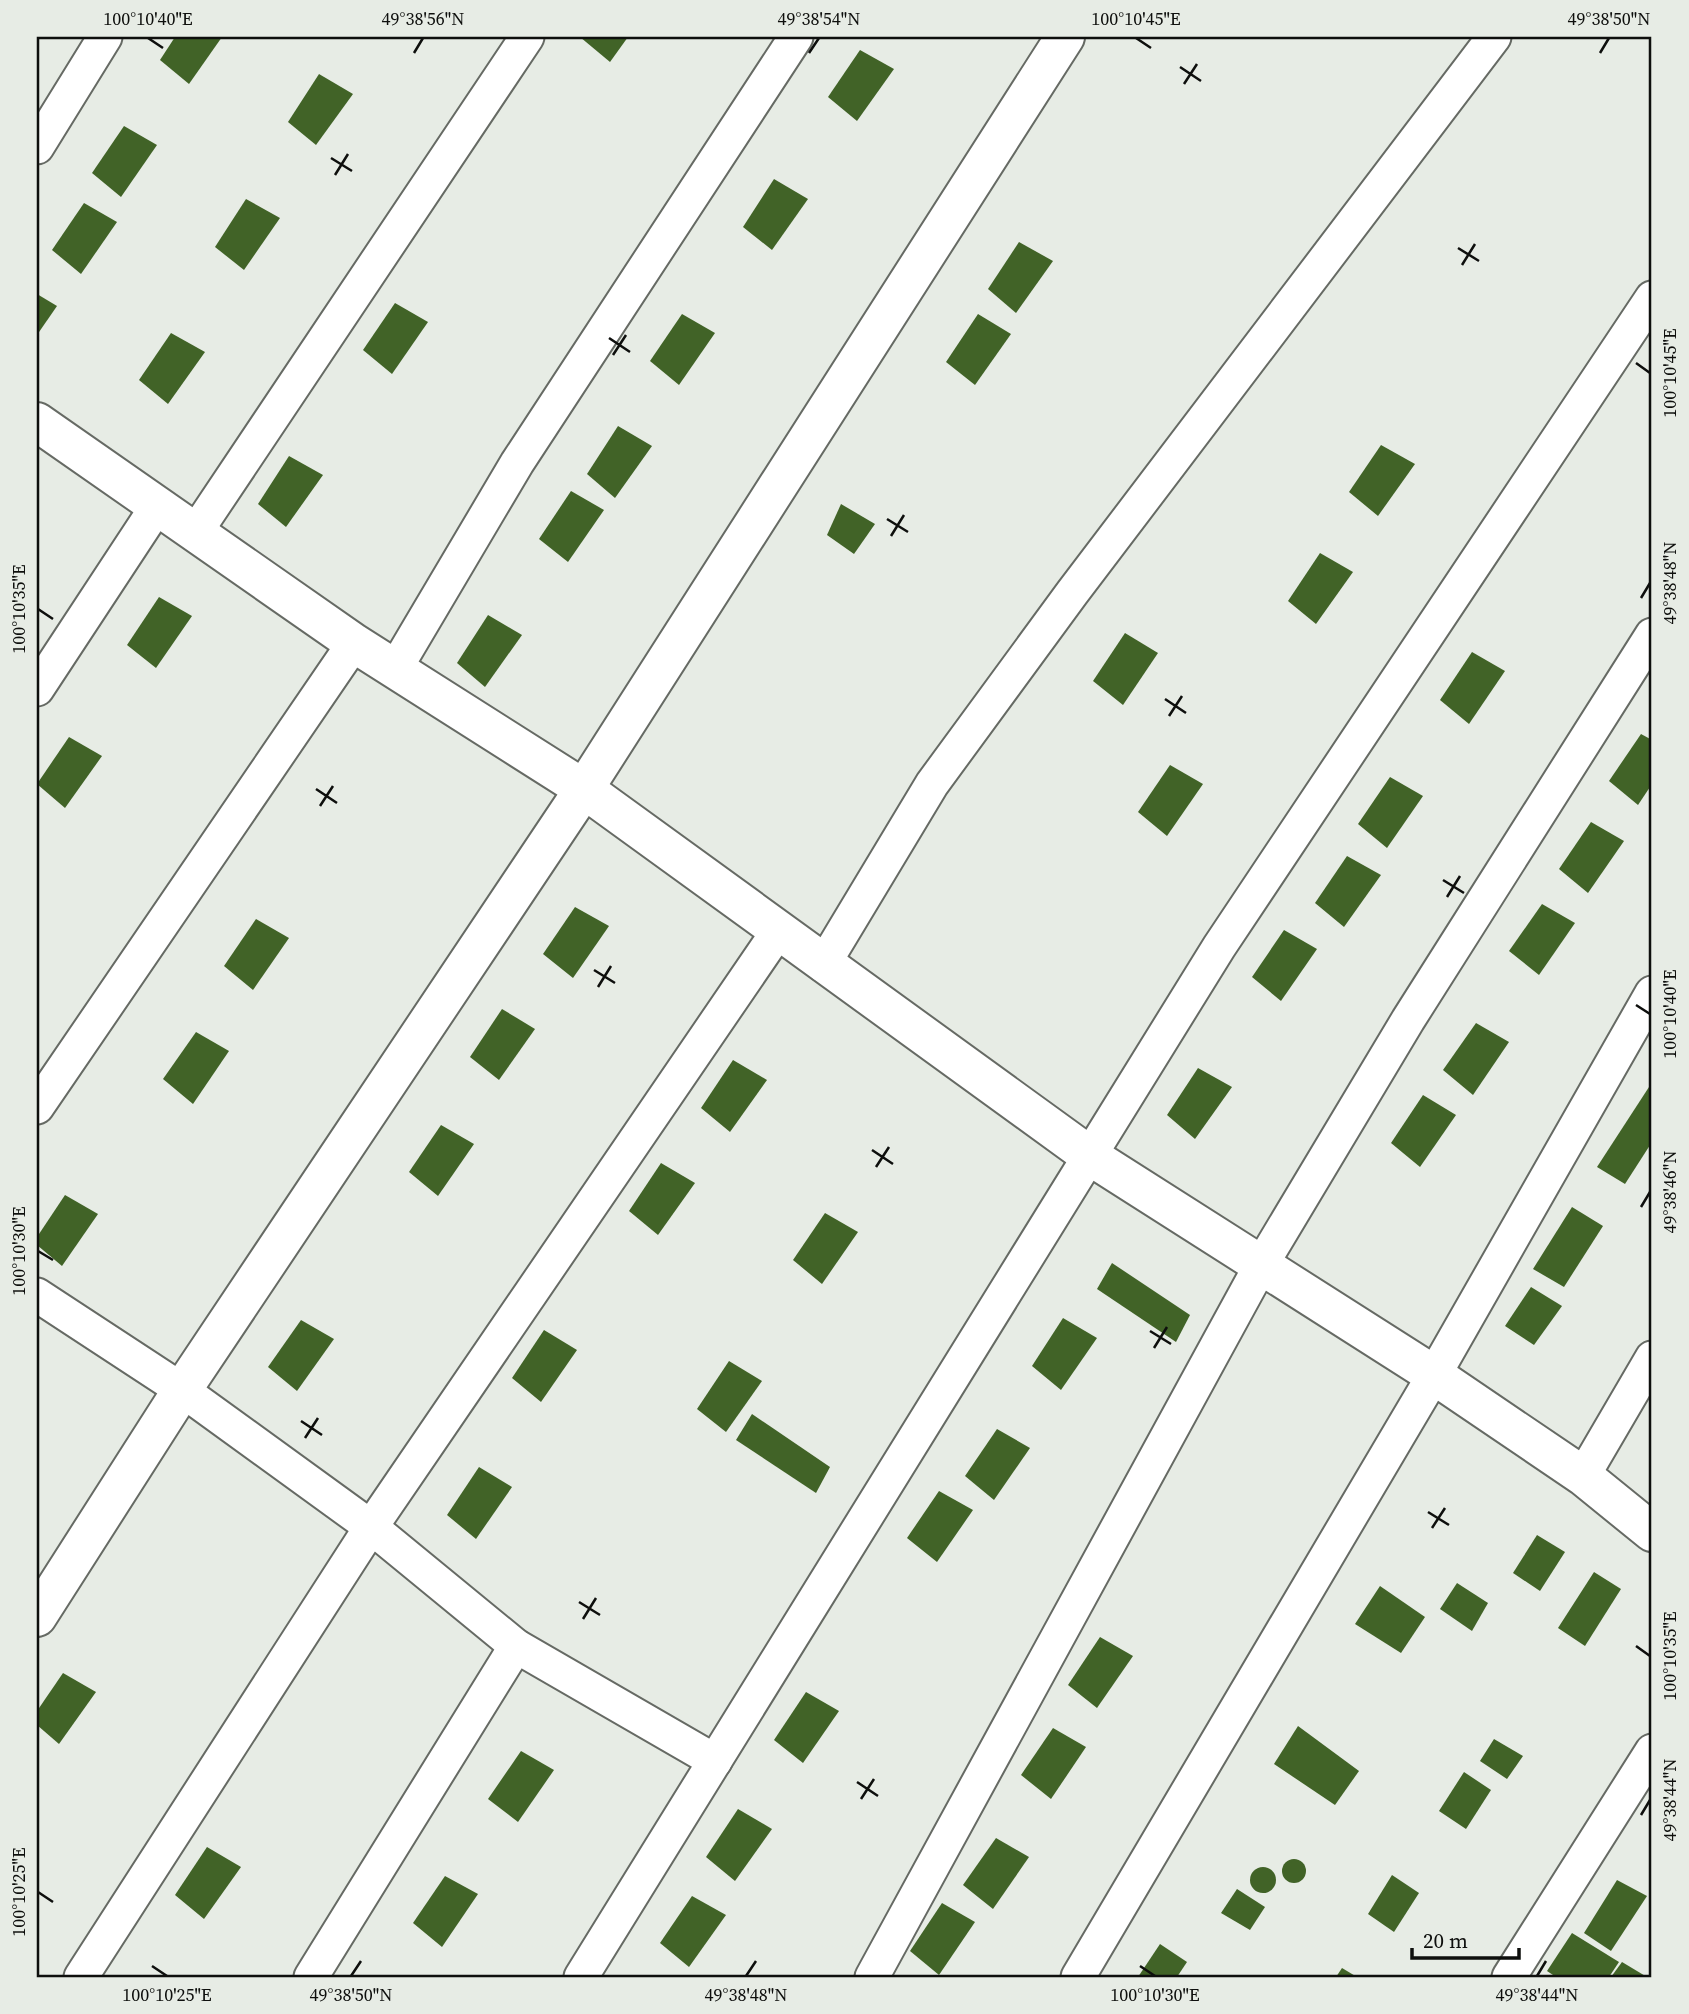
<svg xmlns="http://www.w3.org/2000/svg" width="1689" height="2014" font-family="'Source Serif 4',serif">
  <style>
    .building { fill: #416327 }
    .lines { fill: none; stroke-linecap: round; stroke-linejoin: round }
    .minor-casing { stroke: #666a64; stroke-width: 37 }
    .tertiary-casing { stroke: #666a64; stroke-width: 42 }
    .minor { stroke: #fff; stroke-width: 33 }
    .tertiary { stroke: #fff; stroke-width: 38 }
    .ticks { fill: none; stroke: #0e0f0d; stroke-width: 2.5 }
    .neatline { fill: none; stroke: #0e0f0d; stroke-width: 2.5 }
    .ticks-label { font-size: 18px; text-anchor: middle; fill: #0e0f0d }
  </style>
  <rect width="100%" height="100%" fill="#e7ece5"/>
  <g class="building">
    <polygon points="175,37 222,37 189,84 160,60"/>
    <polygon points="580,37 628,37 610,62"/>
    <polygon points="860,50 894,69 857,121 828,97"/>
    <polygon points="319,74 353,94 316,145 288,122"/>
    <polygon points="124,126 157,145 121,197 92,173"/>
    <polygon points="774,179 808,199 772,250 743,227"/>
    <polygon points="246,199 280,218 244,270 215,247"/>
    <polygon points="84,203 117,222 81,274 52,250"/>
    <polygon points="1019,242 1053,261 1016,313 988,289"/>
    <polygon points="37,294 57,306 37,335"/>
    <polygon points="395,303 428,322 392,374 363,350"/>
    <polygon points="682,314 715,333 679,385 650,361"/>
    <polygon points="978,314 1011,334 975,385 946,362"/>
    <polygon points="171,333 205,352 168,404 139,380"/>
    <polygon points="618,426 652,446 615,498 587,474"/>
    <polygon points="1381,445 1415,464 1378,516 1349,492"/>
    <polygon points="289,456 323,475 286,527 258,504"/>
    <polygon points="571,491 604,510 568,562 539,539"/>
    <polygon points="841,504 875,524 854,554 827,535"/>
    <polygon points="1320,553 1353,572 1316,624 1288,601"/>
    <polygon points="159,597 192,616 156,668 127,645"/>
    <polygon points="488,615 522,635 485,687 457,663"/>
    <polygon points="1125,633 1158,653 1123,705 1093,681"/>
    <polygon points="1472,652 1505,671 1469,724 1440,700"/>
    <polygon points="1641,734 1652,740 1652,784 1638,805 1609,781"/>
    <polygon points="69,737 102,756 65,808 37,784"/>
    <polygon points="1170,765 1203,784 1167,836 1138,812"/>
    <polygon points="1390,777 1423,796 1387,848 1358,824"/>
    <polygon points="1591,822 1624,841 1588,893 1559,869"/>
    <polygon points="1347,856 1381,875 1344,927 1315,903"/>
    <polygon points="1542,904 1575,923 1539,975 1509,951"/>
    <polygon points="575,907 609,926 573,978 543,954"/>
    <polygon points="256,919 289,938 253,990 224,966"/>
    <polygon points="1284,930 1317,949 1281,1001 1252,977"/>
    <polygon points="502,1009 535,1029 499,1080 470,1057"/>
    <polygon points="1476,1023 1509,1042 1473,1095 1443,1070"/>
    <polygon points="196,1032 229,1051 193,1104 163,1079"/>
    <polygon points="733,1060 767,1080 730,1132 701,1108"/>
    <polygon points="1198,1068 1232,1087 1195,1139 1167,1115"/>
    <polygon points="1649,1087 1652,1089 1652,1142 1625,1184 1597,1167"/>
    <polygon points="1423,1095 1456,1115 1420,1167 1391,1143"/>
    <polygon points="441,1125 474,1144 438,1196 409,1172"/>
    <polygon points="661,1163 695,1183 658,1235 629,1211"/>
    <polygon points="65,1195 98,1214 62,1266 37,1245 37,1237"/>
    <polygon points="1572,1207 1603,1226 1564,1287 1533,1269"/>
    <polygon points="825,1213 858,1232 822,1284 793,1260"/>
    <polygon points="1112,1263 1190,1315 1176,1342 1097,1289"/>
    <polygon points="1531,1287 1562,1306 1534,1345 1505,1326"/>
    <polygon points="1063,1318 1097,1338 1061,1390 1032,1366"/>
    <polygon points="301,1320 334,1339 297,1391 268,1367"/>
    <polygon points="544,1330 577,1350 541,1402 512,1378"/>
    <polygon points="729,1361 762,1381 726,1432 697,1409"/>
    <polygon points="752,1414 830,1467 816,1493 736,1440"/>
    <polygon points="997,1429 1030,1448 994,1500 965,1476"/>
    <polygon points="479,1467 512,1487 476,1539 447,1515"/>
    <polygon points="939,1491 973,1510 937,1562 907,1538"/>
    <polygon points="1537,1535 1565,1552 1540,1591 1513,1573"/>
    <polygon points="1594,1572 1621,1589 1585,1646 1558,1628"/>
    <polygon points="1457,1583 1488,1603 1472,1631 1440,1609"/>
    <polygon points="1380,1586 1425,1617 1401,1653 1355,1624"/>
    <polygon points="1100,1637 1133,1656 1097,1708 1068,1685"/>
    <polygon points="63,1673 96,1692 59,1744 37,1725 37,1711"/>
    <polygon points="806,1692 839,1711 803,1763 774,1740"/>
    <polygon points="1298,1726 1359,1771 1335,1805 1274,1764"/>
    <polygon points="1053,1728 1086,1747 1051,1799 1021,1775"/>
    <polygon points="1494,1739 1523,1756 1507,1779 1480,1761"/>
    <polygon points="521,1751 554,1770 518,1822 488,1799"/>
    <polygon points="1464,1772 1491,1790 1466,1829 1439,1811"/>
    <polygon points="738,1809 772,1829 735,1881 706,1857"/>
    <polygon points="996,1838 1029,1857 993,1909 963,1885"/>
    <polygon points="207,1847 241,1867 204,1919 175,1895"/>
    <circle cx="1294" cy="1871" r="12"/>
    <circle cx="1263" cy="1880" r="13"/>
    <polygon points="1392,1875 1419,1893 1394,1932 1368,1914"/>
    <polygon points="445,1876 478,1894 442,1947 413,1923"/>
    <polygon points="1617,1880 1647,1896 1611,1951 1584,1933"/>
    <polygon points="1237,1889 1265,1907 1250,1930 1221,1913"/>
    <polygon points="692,1896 726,1915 689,1967 660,1943"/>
    <polygon points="942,1903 975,1922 939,1975 910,1951"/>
    <polygon points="1572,1933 1619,1962 1609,1977 1556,1977 1547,1971"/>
    <polygon points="1160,1944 1187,1962 1177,1977 1138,1977"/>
    <polygon points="1622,1962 1647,1977 1611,1977"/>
    <polygon points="1342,1968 1357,1977 1336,1977"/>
  </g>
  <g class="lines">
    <defs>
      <g id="minor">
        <polyline points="37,147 105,37"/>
        <polyline points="195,533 527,37"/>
        <polyline points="395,669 517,463 796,37"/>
        <polyline points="37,689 158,505"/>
        <polyline points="823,965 932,784 1072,593 1494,37"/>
        <polyline points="37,1107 354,643"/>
        <polyline points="37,1295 182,1390 371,1527 516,1646 715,1761"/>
        <polyline points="1583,1476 1652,1358"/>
        <polyline points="81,1977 371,1527 779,930"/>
        <polyline points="311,1977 516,1646"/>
        <polyline points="581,1977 1219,947 1652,298"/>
        <polyline points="872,1977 1260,1267 1408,1020 1652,635"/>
        <polyline points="1078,1977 1434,1375 1652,993"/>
        <polyline points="1509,1977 1652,1751"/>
      </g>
      <g id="tertiary">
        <polyline points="37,422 354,643 584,789 1090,1156 1434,1375 1583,1476 1652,1532"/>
        <polyline points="37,1617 182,1390 584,789 1065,37"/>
      </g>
    </defs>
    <use href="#minor" class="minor-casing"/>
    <use href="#tertiary" class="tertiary-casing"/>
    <use href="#minor" class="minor"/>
    <use href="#tertiary" class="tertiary"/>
  </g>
  <path class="ticks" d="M148 38 163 48M1136 38 1151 48M414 53 423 38M809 53 819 38M1600 53 1609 38M1180 67 1201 81M1184 84 1197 64M331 158 352 171M335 175 348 154M1458 248 1479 261M1462 265 1475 244M609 338 630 352M613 355 626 335M1636 363 1650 373M887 519 908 532M891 536 904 515M1641 598 1650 583M38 609 53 619M1165 699 1186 713M1169 716 1182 696M316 789 337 803M320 806 333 786M1443 880 1464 893M1447 897 1460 876M594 970 615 983M598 987 611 966M1636 1005 1650 1014M872 1150 893 1164M876 1167 889 1147M1641 1207 1650 1192M38 1251 53 1260M1150 1331 1171 1344M1154 1348 1167 1327M301 1421 322 1435M305 1438 318 1418M1428 1512 1449 1525M1432 1528 1445 1508M579 1602 600 1615M583 1619 596 1598M1636 1646 1650 1656M857 1782 878 1796M861 1799 874 1779M1641 1815 1650 1800M38 1892 53 1902M152 1966 167 1976M1140 1966 1155 1976M351 1976 361 1961M746 1976 756 1961M1537 1976 1546 1961"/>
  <rect width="1689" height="2014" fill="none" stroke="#e7ece5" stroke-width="77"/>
  <path d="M1412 1948v10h107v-10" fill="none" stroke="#0e0f0d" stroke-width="3.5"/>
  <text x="1423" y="1948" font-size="21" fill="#0e0f0d" stroke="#e7ece5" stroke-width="5" paint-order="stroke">20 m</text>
  <rect x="38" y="38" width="1612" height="1938" class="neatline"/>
  <g class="ticks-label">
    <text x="148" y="25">100°10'40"E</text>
    <text x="423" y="25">49°38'56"N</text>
    <text x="819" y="25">49°38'54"N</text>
    <text x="1136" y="25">100°10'45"E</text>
    <text x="1609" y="25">49°38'50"N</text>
    <text transform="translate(1670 373) rotate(-90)" y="6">100°10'45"E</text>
    <text transform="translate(1670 583) rotate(-90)" y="6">49°38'48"N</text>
    <text transform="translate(19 609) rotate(-90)" y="6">100°10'35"E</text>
    <text transform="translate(1670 1014) rotate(-90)" y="6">100°10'40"E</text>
    <text transform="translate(1670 1192) rotate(-90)" y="6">49°38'46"N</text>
    <text transform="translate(19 1251) rotate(-90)" y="6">100°10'30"E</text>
    <text transform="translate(1670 1656) rotate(-90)" y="6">100°10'35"E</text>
    <text transform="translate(1670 1800) rotate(-90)" y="6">49°38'44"N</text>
    <text transform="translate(19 1892) rotate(-90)" y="6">100°10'25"E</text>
    <text x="167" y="2001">100°10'25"E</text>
    <text x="351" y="2001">49°38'50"N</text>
    <text x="746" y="2001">49°38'48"N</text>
    <text x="1155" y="2001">100°10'30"E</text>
    <text x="1537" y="2001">49°38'44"N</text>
  </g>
</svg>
